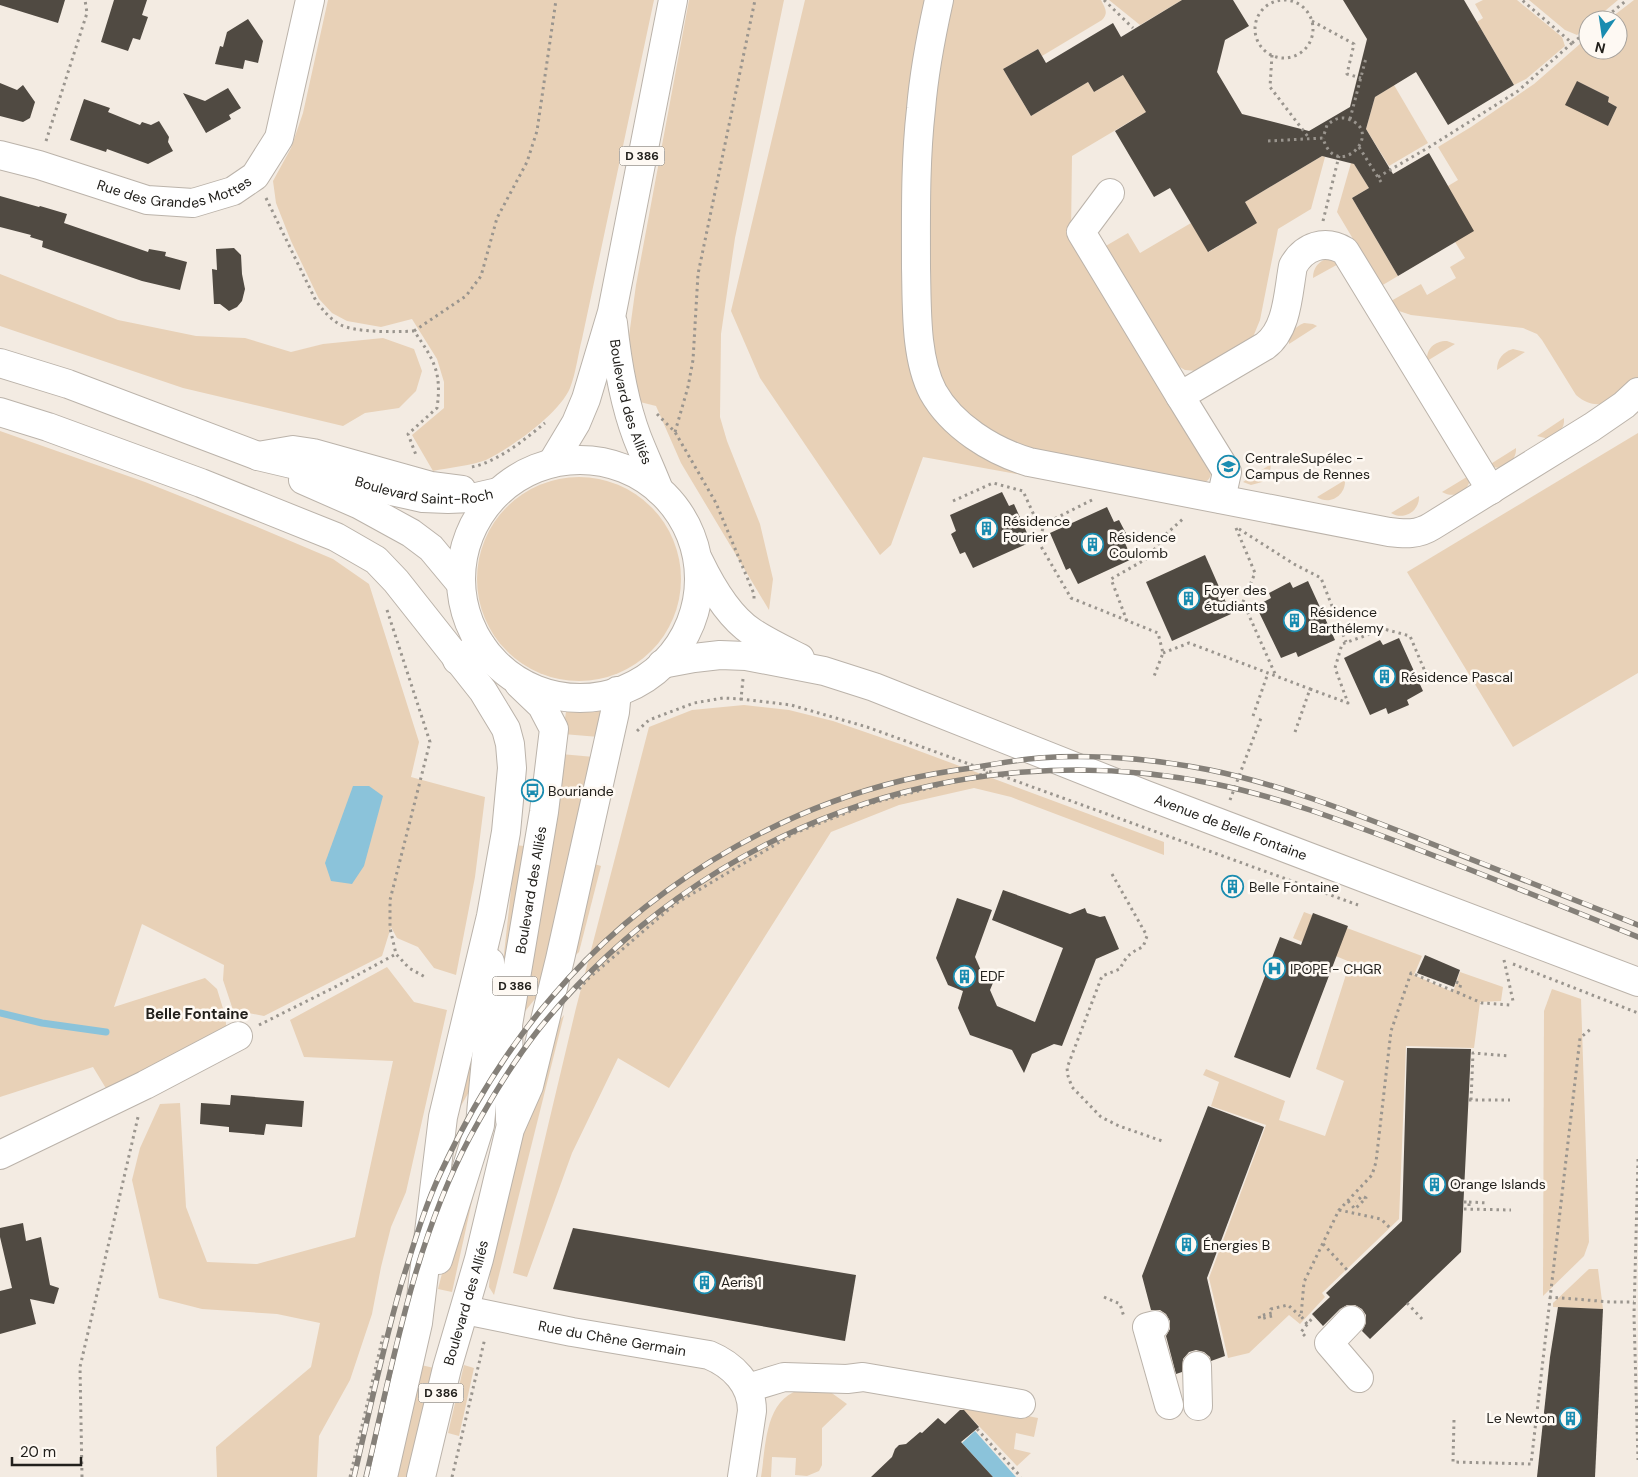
<svg xmlns="http://www.w3.org/2000/svg" width="1638" height="1477" font-family="'DM Sans',sans-serif">
  <style>
    .green { fill: #e8d1b7; fill-rule: evenodd }
    .water { fill: #8bc3da }
    .lines { fill: none; stroke-linecap: round; stroke-linejoin: round }
    .stream { stroke: #8bc3da; stroke-width: 7 }
    .building { fill: #504a42 }
    .minor-casing { stroke: #bbb3aa; stroke-width: 30 }
    .major-casing { stroke: #bbb3aa; stroke-width: 30 }
    .path { stroke: #9a958e; stroke-width: 3; stroke-dasharray: 2.5 4; stroke-linecap: butt }
    .minor { stroke: #fff; stroke-width: 28 }
    .major { stroke: #fff; stroke-width: 28 }
    .rail-casing { stroke: #858079; stroke-width: 5.5 }
    .rail { stroke: #fef9f3; stroke-width: 4; stroke-dasharray: 11; stroke-linecap: butt }
    .labels { text-anchor: middle; dominant-baseline: central; stroke-width: 5; stroke-linejoin: round; paint-order: stroke }
    .shield { fill: #fef9f3; stroke: #64615c; stroke-width: 1 }
    .shield-label { font-size: 12px; font-weight: bold; fill: #22201c }
    .street-label { font-size: 14px; fill: #22201c; stroke: #fef9f3 }
    .poi-label { font-size: 14px; fill: #22201c; stroke: #fef9f3; text-anchor: start }
    .neighbourhood-label { font-size: 15px; font-weight: bold; fill: #22201c; stroke: #fef9f3 }
  </style>
  <rect width="100%" height="100%" fill="#f3ebe2"/>
  <g class="green">
    <path d="M328 0H654L582 339C578 354 576 373 570 388 559 414 511 448 486 460 473 465 448 468 433 471L412 435 444 408V382L437 359 412 319 381 327 347 321 332 313 319 299 291 241 276 203 273 181 291 148 303 113Z"/>
    <polygon points="689,0 784,0 735,238 721,334 720,417 727,441 760,524 773,579 769,610 681,463 656,406 640,402 632,369 629,336 636,285"/>
    <polygon points="805,0 927,0 915,376 1045,479 923,457 891,545 880,555 760,378 731,311"/>
    <path d="M951 0H1101C1105 8 1109 13 1102 20L1042 56 1038 49 1003 69 1031 116 1088 82 1094 92 1137 67 1146 112 1072 156 1071 234 1211 471C1211 477 1209 480 1204 483L1034 453 977 424 942 386 931 350 927 166 940 49Z"/>
    <polygon points="1109,0 1182,0 1140,25"/>
    <polygon points="1483,0 1517,0 1562,37 1565,46 1526,79 1514,85 1477,22 1483,18 1475,4"/>
    <polygon points="1529,0 1618,0 1594,20 1588,20 1588,26 1577,35 1565,30"/>
    <path d="M1634 0H1638V378C1621 397 1600 416 1576 395L1542 340 1537 334 1523 328 1411 315 1399 311 1391 301 1421 284 1427 295 1456 278 1450 267 1465 258 1455 242 1448 186 1458 180 1438 147 1471 127 1534 84 1588 37V50H1618V20H1608ZM1577 81 1609 97 1608 102 1617 107 1608 126Z"/>
    <polygon points="1394,85 1428,143 1389,166 1366,129 1375,97"/>
    <polygon points="1322,156 1325,157 1311,209 1278,229 1260,320 1253,337 1197,371 1185,370 1176,365 1104,247 1128,233 1140,253 1191,223 1209,252 1256,223 1245,202"/>
    <polygon points="1351,163 1354,164 1369,188 1352,198 1398,276 1381,286 1337,212"/>
    <path d="M1329 258 1342 262 1313 278C1313 267 1319 261 1329 258Z"/>
    <polygon points="0,274 118,320 196,336 245,338 291,352 323,344 383,338 414,349 422,371 416,391 399,408 365,413 343,426 183,388 0,326"/>
    <path d="M1304 323 1313 324 1317 326 1289 344C1288 333 1295 327 1304 323Z"/>
    <path d="M1447 341 1455 344 1427 361C1426 349 1434 341 1447 341Z"/>
    <path d="M1513 349 1525 352 1497 370C1497 359 1503 352 1513 349Z"/>
    <path d="M1564 418C1565 430 1558 433 1549 439L1537 436Z"/>
    <polygon points="0,431 145,482 255,526 333,559 369,584 419,742 411,777 485,797 475,877 456,975 434,968 418,947 397,938 391,927 382,956 264,1016 233,1010 223,980 224,965 142,924 114,1007 205,978 217,989 225,1015 227,1032 107,1090 93,1067 0,1097"/>
    <polygon points="1638,433 1638,673 1513,747 1407,572"/>
    <path d="M1516 448C1517 462 1501 473 1489 465Z"/>
    <polygon points="1271,464 1270,473 1262,482 1251,485 1243,482"/>
    <path d="M1470 475C1471 490 1456 500 1442 492Z"/>
    <circle cx="579" cy="579" r="102"/>
    <path d="M1345 480C1346 495 1330 506 1317 497Z"/>
    <path d="M1419 496C1420 511 1404 521 1391 513Z"/>
    <polygon points="744,705 789,710 833,721 903,745 1164,842 1164,855 1011,797 974,788 899,805 831,832 669,1088 618,1058 572,1153 527,1277 513,1273 576,1008 649,727 692,710"/>
    <polygon points="605,710 599,737 563,734 566,711"/>
    <polygon points="561,754 594,757 546,985 515,1024"/>
    <polygon points="516,845 531,847 500,990"/>
    <polygon points="591,863 601,866 579,952 563,967"/>
    <polygon points="1304,912 1422,956 1414,975 1453,992 1460,972 1503,987 1501,1001 1480,1002 1474,1048 1406,1046 1399,1219 1322,1293 1325,1297 1300,1324 1289,1315 1249,1353 1228,1358 1209,1278 1266,1125 1211,1106 1219,1082 1203,1075 1206,1069 1285,1101 1279,1120 1325,1136 1344,1081 1316,1069 1350,962 1293,938"/>
    <polygon points="387,967 414,1002 447,1010 406,1192 391,1227 381,1267 372,1314 350,1380 319,1436 317,1477 217,1477 216,1447 311,1367 320,1323 277,1314 202,1309 159,1298 132,1180 140,1148 160,1104 180,1103 186,1207 207,1262 257,1264 355,1237 393,1061 304,1057 290,1020"/>
    <polygon points="1552,989 1581,999 1589,1242 1584,1256 1543,1296 1544,1011"/>
    <polygon points="564,1015 494,1295 489,1287 490,1270 546,1038"/>
    <polygon points="480,1024 470,1090 450,1125"/>
    <polygon points="489,1124 452,1292 438,1289 453,1231"/>
    <polygon points="1589,1269 1598,1269 1603,1309 1553,1307 1553,1303"/>
    <polygon points="421,1365 434,1368 409,1477 395,1477"/>
    <polygon points="464,1365 474,1368 459,1436 448,1433"/>
    <path d="M822 1386 847 1404 822 1428V1465L819 1471 807 1476 795 1475 796 1458 772 1457 771 1477H761C766 1448 764 1401 799 1390 806 1388 815 1387 822 1386Z"/>
    <polygon points="956,1402 1038,1418 1034,1437 1016,1433 1014,1449 1031,1453 1017,1466"/>
  </g>
  <g class="water">
    <polygon points="353,786 369,786 383,796 364,866 352,884 331,881 325,863"/>
    <polygon points="975,1431 1016,1477 993,1477 962,1443"/>
  </g>
  <g class="lines">
    <polyline class="stream" points="0,1013 42,1023 106,1032"/>
  </g>
  <g class="building">
    <polygon points="0,0 65,0 58,23 0,5"/>
    <polygon points="114,0 147,0 142,15 148,17 140,40 133,38 128,51 101,42"/>
    <polygon points="1182,0 1233,0 1249,26 1225,40 1217,72 1242,114 1309,131 1350,107 1367,39 1343,0 1464,0 1514,85 1448,125 1416,72 1375,97 1366,129 1393,174 1429,153 1474,231 1398,276 1352,198 1369,188 1354,164 1322,156 1245,202 1257,223 1208,252 1170,188 1154,197 1115,131 1146,112 1123,75 1094,92 1088,82 1031,116 1003,69 1038,49 1046,63 1113,23 1121,37"/>
    <polygon points="248,19 263,41 258,63 245,60 243,69 215,64 220,46 223,47 227,32"/>
    <polygon points="1577,81 1609,97 1608,102 1617,107 1608,126 1565,105"/>
    <polygon points="0,83 17,90 23,85 35,102 30,118 23,122 0,116"/>
    <polygon points="228,88 241,108 229,115 231,119 206,133 183,93 205,101"/>
    <polygon points="84,99 110,108 108,112 140,125 142,122 151,125 159,121 169,137 168,142 173,151 148,164 107,149 106,152 70,140"/>
    <polygon points="0,196 39,207 40,206 67,214 64,223 148,252 149,249 166,252 165,256 187,262 180,290 142,281 42,247 43,241 30,237 31,235 0,227"/>
    <polygon points="234,248 241,255 242,274 245,289 242,301 237,307 229,311 220,304 214,304 212,269 217,270 216,249"/>
    <polygon points="1002,492 1009,506 1014,504 1031,542 973,568 965,552 960,554 951,534 956,531 950,515"/>
    <polygon points="1107,507 1114,522 1119,520 1130,541 1125,543 1132,559 1078,584 1070,568 1066,570 1050,533"/>
    <polygon points="1205,555 1231,614 1172,641 1146,582"/>
    <polygon points="1308,581 1335,640 1298,657 1296,652 1281,658 1256,606 1271,598 1269,593 1290,582 1293,588"/>
    <polygon points="1399,638 1423,691 1407,700 1409,705 1388,714 1386,708 1370,715 1344,658 1380,640 1383,645"/>
    <polygon points="1003,890 1070,914 1085,908 1087,913 1100,917 1105,916 1119,949 1096,959 1062,1046 1054,1044 1032,1054 1024,1073 1012,1050 970,1035 958,1008 963,991 948,985 936,958 957,898 992,910 975,957 982,973 995,978 990,990 997,1006 1035,1022 1063,948 992,920"/>
    <polygon points="1313,913 1348,926 1290,1078 1234,1057 1280,937 1301,945"/>
    <polygon points="1425,955 1460,970 1454,987 1417,973"/>
    <polygon points="1407,1048 1471,1049 1461,1252 1370,1339 1362,1331 1366,1323 1366,1315 1362,1309 1355,1305 1347,1305 1340,1309 1323,1326 1312,1314 1330,1297 1326,1293 1402,1221"/>
    <polygon points="231,1095 304,1101 302,1127 266,1124 264,1135 229,1132 229,1127 200,1124 201,1103 230,1105"/>
    <polygon points="1208,1106 1264,1127 1207,1278 1225,1356 1211,1361 1210,1357 1204,1352 1196,1350 1189,1352 1183,1359 1182,1372 1176,1374 1166,1336 1170,1329 1170,1321 1166,1314 1160,1310 1151,1310 1142,1276"/>
    <polygon points="23,1223 26,1241 41,1237 50,1285 59,1288 54,1304 30,1299 36,1324 0,1334 0,1291 12,1288 0,1237 0,1228"/>
    <polygon points="573,1228 856,1275 845,1341 553,1289"/>
    <polygon points="1558,1307 1603,1309 1595,1477 1537,1477 1550,1357"/>
    <polygon points="960,1410 964,1410 979,1427 961,1442 993,1477 871,1477 892,1457 895,1449 899,1445 906,1444 920,1432 922,1433 938,1418 945,1424"/>
  </g>
  <g class="lines">
    <defs>
      <g id="minor">
        <path d="M939 0C931 36 924 72 921 109 915 162 916 215 916 268 917 306 915 358 933 392 952 426 992 451 1029 462L1389 532C1405 534 1418 535 1432 526L1592 427 1624 405 1638 392"/>
        <path id="s1" d="M0 155 39 165 147 200 193 203 233 191 255 176 279 138 310 0"/>
        <polyline points="1110,193 1081,232 1180,396"/>
        <polyline points="0,412 48,427 201,483 336,537 376,560 396,581 483,691 506,729 510,744 512,768 506,832 491,916 443,1117 418,1323 383,1477"/>
        <polyline points="258,456 293,450 313,453 431,486 462,490"/>
        <path d="M1221 499 1227 472 1180 396 1265 346C1288 329 1288 292 1293 266 1304 246 1325 239 1345 251L1491 490"/>
        <polyline points="457,660 481,645"/>
        <polyline points="0,1155 145,1085 238,1036"/>
        <polyline points="438,1260 480,1125 491,1004 490,962"/>
        <path id="s2" d="M465 1310 572 1332 709 1355C733 1365 752 1384 752 1411L742 1477"/>
        <polyline points="1351,1320 1329,1343 1359,1378"/>
        <polyline points="1155,1325 1147,1327 1169,1405"/>
        <polyline points="1197,1366 1198,1406"/>
        <polyline points="748,1388 784,1377 847,1379 863,1377 1021,1404"/>
      </g>
      <g id="major">
        <path id="s3" d="M613 323C617 361 623 400 637 437 644 455 652 472 659 490"/>
        <path id="s4" d="M0 363 68 384 258 456 330 473 387 490 423 498 448 499 472 498 498 492"/>
        <circle cx="580" cy="579" r="119"/>
        <polyline points="552,463 576,423 586,399 612,312 673,0"/>
        <polyline points="303,480 360,505 411,533 431,548 461,584"/>
        <path d="M699 561C711 586 728 616 752 632 767 642 784 650 800 658"/>
        <path id="s5" d="M662 664 694 658 720 655 746 656 824 671 874 687 1146 795 1638 982"/>
        <path id="s6" d="M510 1120 508 1025 544 812 554 729 542 706 519 684"/>
        <path id="s7" d="M421 1477 447 1368 479 1259 510 1129 529 1086 560 959 615 712 617 691"/>
      </g>
    </defs>
    <use href="#minor" class="minor-casing"/>
    <use href="#major" class="major-casing"/>
    <g class="path">
      <polyline points="1104,0 1133,28"/>
      <circle cx="1284" cy="29" r="29"/>
      <polyline points="1602,20 1627,0"/>
      <polyline points="1312,21 1354,44 1347,74 1361,78"/>
      <polyline points="1572,43 1588,31"/>
      <polyline points="1272,55 1270,87 1309,138"/>
      <polyline points="1350,119 1366,58"/>
      <polyline points="46,141 87,13 85,0"/>
      <path d="M1268 141 1323 138C1336 184 1387 132 1348 119 1340 116 1333 120 1327 125L1323 138"/>
      <polyline points="1359,147 1381,182"/>
      <polyline points="1378,177 1431,146 1518,91 1572,43 1522,0"/>
      <path d="M266 198 316 301C323 310 329 318 339 324 354 333 396 332 414 331 434 360 442 372 437 408L408 434 416 455"/>
      <polyline points="1323,221 1339,156"/>
      <polyline points="414,331 466,296 481,276 497,218 527,162 537,131 556,0"/>
      <polyline points="657,414 675,432 716,503 754,594 754,599"/>
      <polyline points="675,432 688,387 693,360 698,274 755,0"/>
      <path d="M472 467C499 461 524 440 545 423"/>
      <polyline points="1092,500 1044,524 1039,543 1071,598 1158,633 1163,653 1153,679"/>
      <polyline points="953,501 993,483 1023,491 1038,524 1044,524"/>
      <polyline points="1236,528 1255,573 1243,602 1276,676"/>
      <polyline points="1239,529 1294,564 1321,578 1346,642"/>
      <polyline points="387,610 430,742 390,900 390,928 396,954 409,968 425,977"/>
      <polyline points="1127,621 1111,579 1148,558 1166,534 1184,518"/>
      <polyline points="1163,653 1189,643 1310,689"/>
      <polyline points="743,679 741,699 791,705 867,727 1358,905"/>
      <polyline points="1253,716 1268,673"/>
      <polyline points="637,731 649,720 694,703 723,698 741,699"/>
      <polyline points="1295,732 1310,689 1348,703 1335,668 1342,644 1384,629 1410,636 1429,681"/>
      <polyline points="1230,800 1261,718"/>
      <path d="M1112 874 1147 936 1143 947C1131 952 1126 956 1120 969L1102 976 1067 1068 1068 1076 1072 1087 1101 1117 1119 1126 1165 1142"/>
      <polyline points="1504,960 1513,1001"/>
      <polyline points="1513,964 1638,1013"/>
      <polyline points="1456,982 1461,984 1458,993"/>
      <polyline points="579,989 589,978 675,904 795,833 869,804 991,772"/>
      <polyline points="259,1025 337,986 396,954"/>
      <polyline points="1469,1100 1510,1100"/>
      <polyline points="1471,1100 1473,1053 1510,1056"/>
      <polyline points="1638,1159 1634,1315 1638,1460"/>
      <polyline points="1348,1201 1355,1209 1366,1198 1362,1196 1356,1202"/>
      <polyline points="1464,1202 1469,1202 1469,1209"/>
      <polyline points="1469,1202 1487,1203"/>
      <polyline points="1464,1209 1511,1210"/>
      <polyline points="1339,1210 1381,1219 1392,1230"/>
      <polyline points="1323,1244 1349,1272"/>
      <polyline points="1104,1297 1120,1304 1124,1317"/>
      <polyline points="1549,1297 1611,1302 1634,1302"/>
      <polyline points="1407,1303 1423,1320"/>
      <polyline points="1272,1316 1260,1319 1259,1316 1272,1313 1271,1309 1288,1305 1300,1316"/>
      <polyline points="1307,1324 1301,1316 1304,1282 1339,1210 1372,1175 1376,1162 1391,1031 1411,973 1482,1003 1511,1005"/>
      <polyline points="1305,1336 1301,1332 1314,1316"/>
      <polyline points="1454,1420 1453,1462 1531,1464 1580,1038 1592,1028"/>
      <polyline points="977,1429 1021,1477"/>
      <polyline points="82,1477 80,1367 138,1117"/>
      <polyline points="350,1477 384,1332"/>
      <polyline points="452,1477 485,1338"/>
    </g>
    <use href="#minor" class="minor"/>
    <use href="#major" class="major"/>
    <defs>
      <g id="rail">
        <path d="M354 1477C369 1413 383 1348 401 1285 413 1247 424 1208 441 1172 470 1110 506 1050 551 998 641 892 768 813 904 780 926 775 949 771 971 768 994 764 1016 760 1039 758 1096 754 1155 759 1210 770 1283 785 1353 813 1422 840 1494 868 1566 896 1638 925"/>
        <path d="M366 1477C393 1362 414 1242 470 1137 490 1100 513 1062 539 1029 702 827 960 732 1215 784 1279 797 1340 820 1401 843 1480 873 1559 905 1638 937"/>
      </g>
    </defs>
    <use href="#rail" class="rail-casing"/>
    <use href="#rail" class="rail"/>
  </g>
  <defs>
    <symbol id="university-ring" viewBox="-11 -11 22 22"><circle r="9.5" fill="#fef9f3" stroke="#1a8cb0" stroke-width="1.5"/><path d="M0-5L7-2L0 1L-7-2ZM-4 1L0 2.5L4 1V4Q0 6-4 4Z" fill="#1a8cb0"/></symbol>
    <symbol id="building-ring" viewBox="-11 -11 22 22"><circle r="9.5" fill="#fef9f3" stroke="#1a8cb0" stroke-width="1.5"/><path d="M-4-6H4V6H1V3H-1V6H-4ZM-2.5-4.3h1.7v1.8h-1.7ZM.8-4.3h1.7v1.8H.8ZM-2.5-1h1.7V.8h-1.7ZM.8-1h1.7V.8H.8Z" fill="#1a8cb0"/></symbol>
    <symbol id="bus-ring" viewBox="-11 -11 22 22"><circle r="9.5" fill="#fef9f3" stroke="#1a8cb0" stroke-width="1.5"/><path d="M-5-6H5V4H4V6H2V4H-2V6H-4V4H-5ZM-3.5-4V0h7V-4ZM-3.5 1.2v1.5H-2V1.2ZM2 1.2v1.5H3.5V1.2Z" fill="#1a8cb0"/></symbol>
    <symbol id="hospital-ring" viewBox="-11 -11 22 22"><circle r="9.5" fill="#fef9f3" stroke="#1a8cb0" stroke-width="1.5"/><path d="M-5-5h3v3.5h4V-5h3V5h-3V1.5h-4V5h-3Z" fill="#1a8cb0"/></symbol>
  </defs>
  <g fill-rule="evenodd">
    <use href="#university-ring" x="1216" y="454" width="25" height="25"/>
    <use href="#building-ring" x="974" y="516" width="25" height="25"/>
    <use href="#building-ring" x="1080" y="532" width="25" height="25"/>
    <use href="#building-ring" x="1176" y="586" width="25" height="25"/>
    <use href="#building-ring" x="1282" y="608" width="25" height="25"/>
    <use href="#building-ring" x="1372" y="664" width="25" height="25"/>
    <use href="#bus-ring" x="520" y="778" width="25" height="25"/>
    <use href="#building-ring" x="1220" y="874" width="25" height="25"/>
    <use href="#hospital-ring" x="1262" y="956" width="25" height="25"/>
    <use href="#building-ring" x="952" y="964" width="25" height="25"/>
    <use href="#building-ring" x="1422" y="1172" width="25" height="25"/>
    <use href="#building-ring" x="1174" y="1232" width="25" height="25"/>
    <use href="#building-ring" x="692" y="1270" width="25" height="25"/>
    <use href="#building-ring" x="1558" y="1406" width="25" height="25"/>
  </g>
  <g class="labels">
    <g class="shield">
      <rect x="619.5" y="146.5" width="45" height="19" rx="4"/>
      <rect x="492.5" y="976.5" width="45" height="19" rx="4"/>
      <rect x="418.5" y="1383.5" width="45" height="19" rx="4"/>
    </g>
    <g class="shield-label">
      <text x="642" y="156">D 386</text>
      <text x="515" y="986">D 386</text>
      <text x="441" y="1393">D 386</text>
    </g>
    <g class="street-label">
      <text stroke="none"><textPath href="#s1" startOffset="182">Rue des Grandes Mottes</textPath></text>
      <text stroke="none"><textPath href="#s3" startOffset="81">Boulevard des Alliés</textPath></text>
      <text stroke="none"><textPath href="#s4" startOffset="445">Boulevard Saint-Roch</textPath></text>
      <text stroke="none"><textPath href="#s5" startOffset="600">Avenue de Belle Fontaine</textPath></text>
      <text stroke="none"><textPath href="#s6" startOffset="232">Boulevard des Alliés</textPath></text>
      <text stroke="none"><textPath href="#s7" startOffset="180">Boulevard des Alliés</textPath></text>
      <text stroke="none"><textPath href="#s2" startOffset="150">Rue du Chêne Germain</textPath></text>
    </g>
    <g class="poi-label">
      <text x="1245" y="458">CentraleSupélec -<tspan x="1245" dy="16">Campus de Rennes</tspan></text>
      <text x="1003" y="521">Résidence<tspan x="1003" dy="16">Fourier</tspan></text>
      <text x="1109" y="537">Résidence<tspan x="1109" dy="16">Coulomb</tspan></text>
      <text x="1204" y="590">Foyer des<tspan x="1204" dy="16">étudiants</tspan></text>
      <text x="1310" y="612">Résidence<tspan x="1310" dy="16">Barthélemy</tspan></text>
      <text x="1401" y="677">Résidence Pascal</text>
      <text x="548" y="791">Bouriande</text>
      <text x="1249" y="887">Belle Fontaine</text>
      <text x="1290" y="969">IPOPE - CHGR</text>
      <text x="980" y="976">EDF</text>
      <text x="1450" y="1184">Orange Islands</text>
      <text x="1203" y="1245">Énergies B</text>
      <text x="721" y="1282">Aeris 1</text>
      <text x="1555" y="1418" text-anchor="end">Le Newton</text>
    </g>
    <g class="neighbourhood-label">
      <text x="197" y="1014">Belle Fontaine</text>
    </g>
  </g>
  <g transform="translate(1603 35) rotate(193)"><circle r="24" fill="#fef9f3" stroke="#a6a29d"/>
  <path d="M0-4L9 19L0 12L-9 19Z" fill="#1a8cb0"/>
  <text y="-8" font-size="14" font-weight="bold" text-anchor="middle" fill="#22201c">N</text>
  </g>
  <path d="M12 1457v8h69v-8" fill="none" stroke="#22201c" stroke-width="2.5"/>
  <text x="20" y="1457" font-size="15" fill="#22201c" stroke="#fef9f3" stroke-width="4" paint-order="stroke">20 m</text>
</svg>
